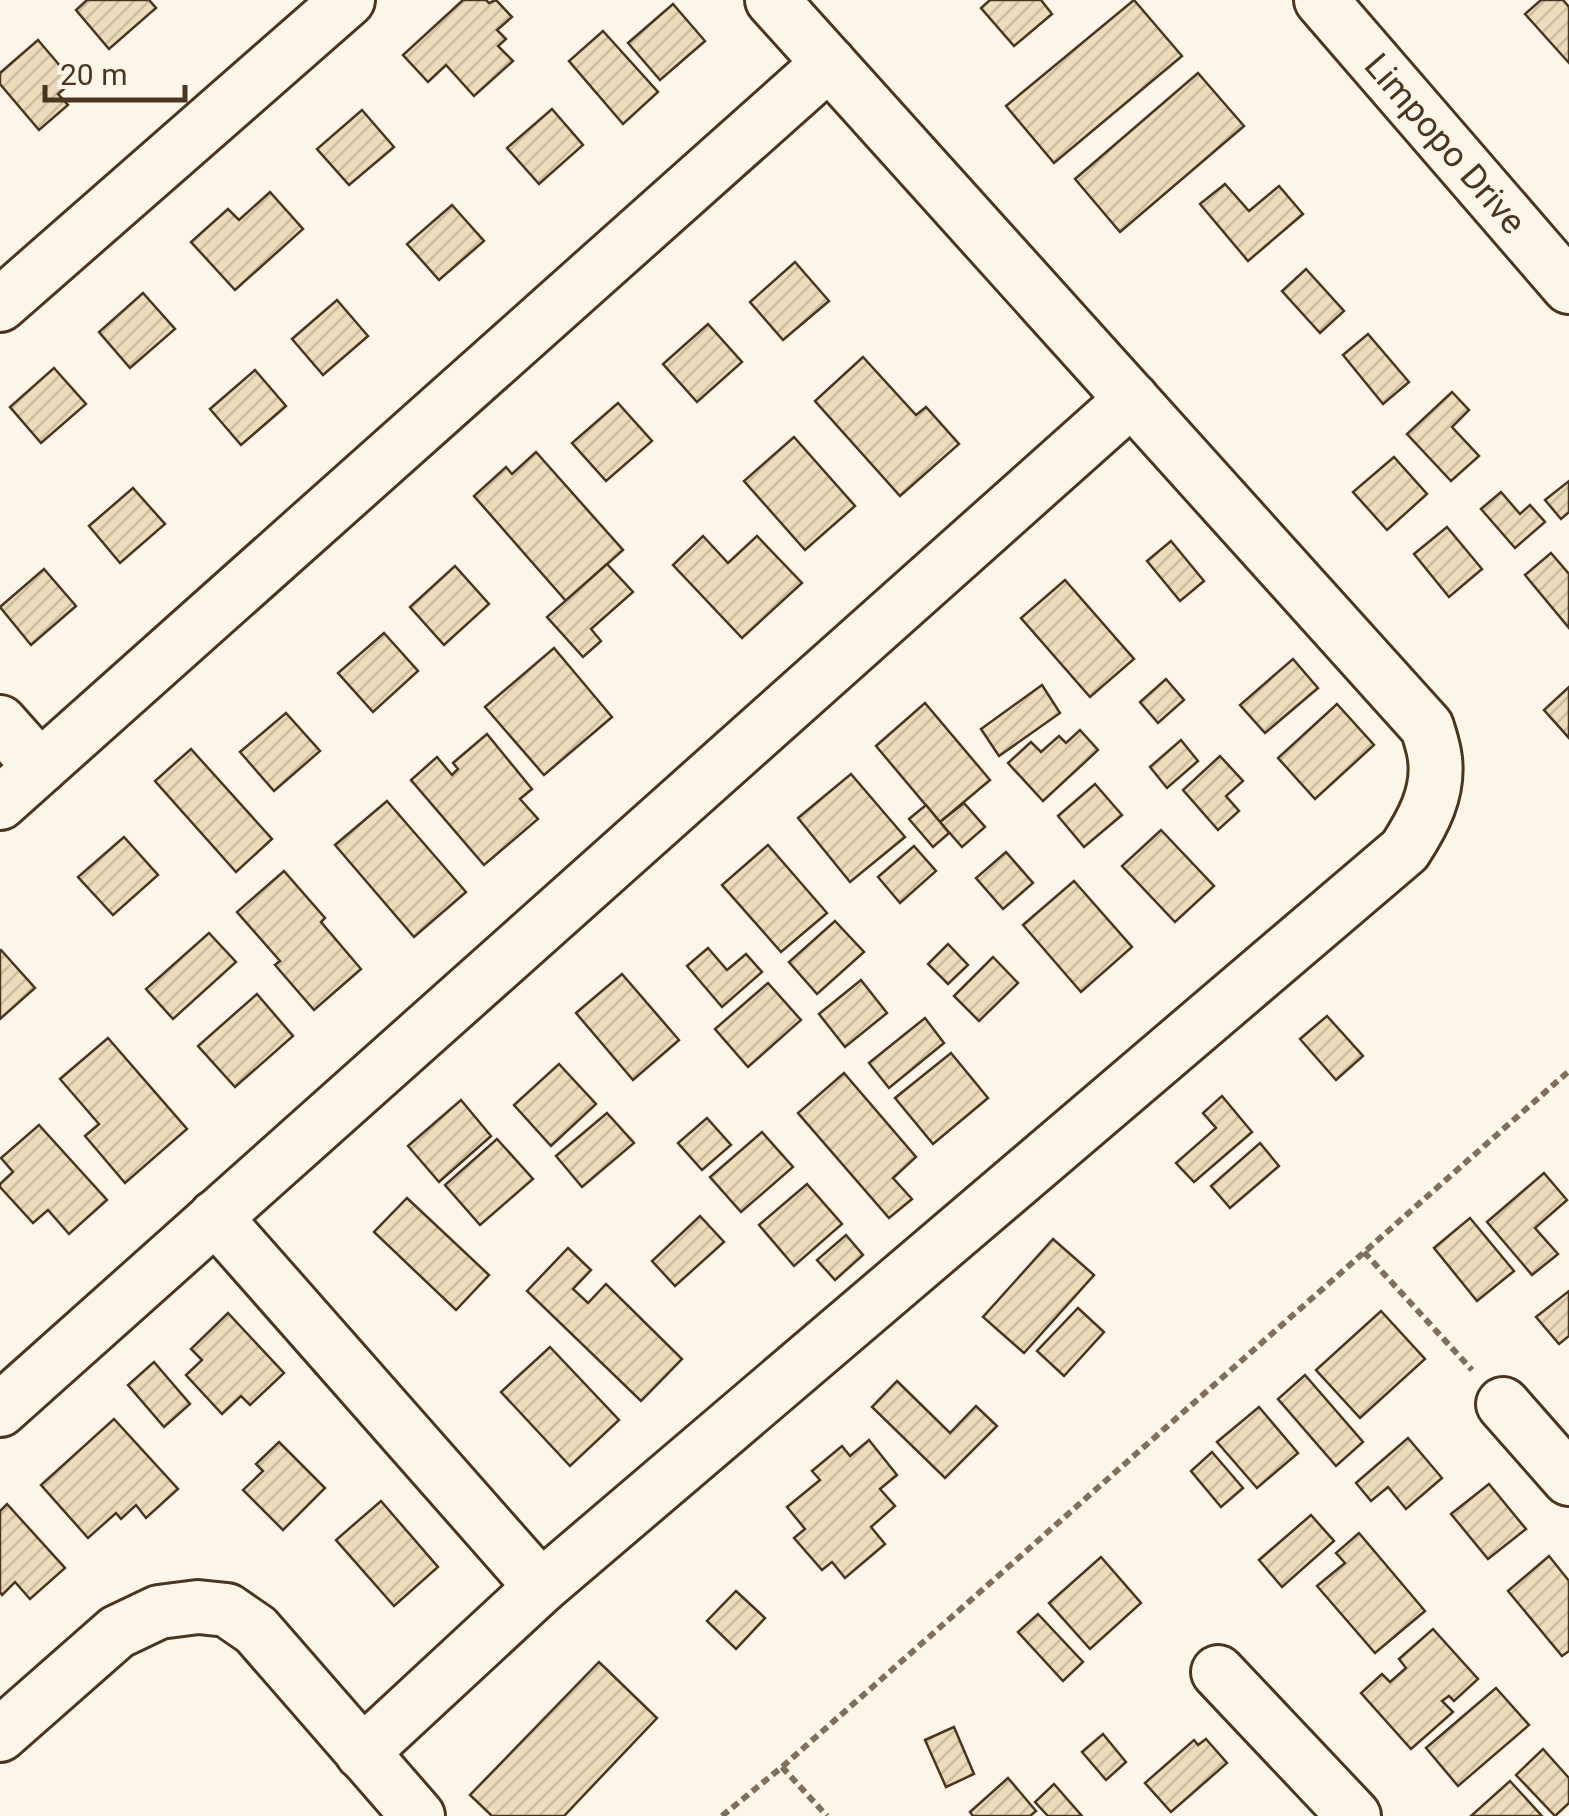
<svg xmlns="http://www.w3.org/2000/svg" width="1569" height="1816" font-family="Roboto,sans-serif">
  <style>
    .building { fill: url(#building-hatch); stroke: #4a3520; stroke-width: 2.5 }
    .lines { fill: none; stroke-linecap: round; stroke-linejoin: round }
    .minor-casing { stroke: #4a3520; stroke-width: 58 }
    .path { stroke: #7f6f5c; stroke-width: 6; stroke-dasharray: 8 5; stroke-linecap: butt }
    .minor { stroke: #fbf6e9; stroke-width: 52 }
    .labels { text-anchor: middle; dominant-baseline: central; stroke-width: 8; stroke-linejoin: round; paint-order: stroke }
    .street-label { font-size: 35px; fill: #4a3520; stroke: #fbf6e9 }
  </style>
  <defs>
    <pattern id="building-hatch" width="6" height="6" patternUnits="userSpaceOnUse" patternTransform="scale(2.5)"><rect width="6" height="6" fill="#ecdcbc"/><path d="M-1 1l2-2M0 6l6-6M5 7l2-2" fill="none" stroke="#ccbda1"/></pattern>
  </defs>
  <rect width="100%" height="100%" fill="#fbf6e9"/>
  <g class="building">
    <polygon points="87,0 149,0 156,8 109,49 76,10"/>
    <polygon points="463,0 486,0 489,3 496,0 512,17 497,30 506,39 498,46 513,61 474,96 446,65 428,82 403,55"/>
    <polygon points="990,0 1041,0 1052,14 1014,46 981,8"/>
    <polygon points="1134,0 1182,56 1054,163 1006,106"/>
    <polygon points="1541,0 1563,0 1569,7 1569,63 1525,14"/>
    <polygon points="673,4 705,41 660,80 628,43"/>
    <polygon points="603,31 658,92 623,124 569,61"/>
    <polygon points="38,40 73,81 58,94 68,105 39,130 0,84 0,73"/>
    <polygon points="1198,73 1244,126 1120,232 1075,179"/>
    <polygon points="552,109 583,145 539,184 507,148"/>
    <polygon points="362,110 394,147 349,185 317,149"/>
    <polygon points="1225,184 1249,211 1279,186 1303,214 1248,261 1200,204"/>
    <polygon points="270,192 303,229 235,290 191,242 228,209 239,220"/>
    <polygon points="452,205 484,241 439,280 407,244"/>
    <polygon points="795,262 829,301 783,340 750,302"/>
    <polygon points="1306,269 1344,311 1320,333 1282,291"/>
    <polygon points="143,293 175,329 130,368 99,332"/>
    <polygon points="337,300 368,336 323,375 292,339"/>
    <polygon points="708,324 742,362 697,402 663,364"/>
    <polygon points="1368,334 1409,382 1383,404 1343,355"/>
    <polygon points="863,357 916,415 926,407 959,444 900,496 815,401"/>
    <polygon points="54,368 86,404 41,443 10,407"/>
    <polygon points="255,370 286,406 241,445 210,409"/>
    <polygon points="1452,392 1469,410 1452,427 1479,456 1451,481 1407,434"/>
    <polygon points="618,403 652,441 606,481 572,443"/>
    <polygon points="794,437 855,506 805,550 744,481"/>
    <polygon points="536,452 623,550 566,601 474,496 506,467 512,474"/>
    <polygon points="1394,457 1427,494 1387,530 1353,492"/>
    <polygon points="1569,481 1569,512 1561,519 1545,500"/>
    <polygon points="133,488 165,524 120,563 89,526"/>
    <polygon points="1501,492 1520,514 1530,505 1545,522 1515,548 1481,509"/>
    <polygon points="1447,527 1482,569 1449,597 1414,554"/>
    <polygon points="703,536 728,563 757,536 802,583 742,638 673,565"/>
    <polygon points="1171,541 1204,581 1180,601 1147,561"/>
    <polygon points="1551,553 1569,574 1569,628 1525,575"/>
    <polygon points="607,564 633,592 591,629 601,641 583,657 547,617"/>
    <polygon points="455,566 489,604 444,645 410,607"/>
    <polygon points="44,569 76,606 31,645 0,607"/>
    <polygon points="1065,580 1134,659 1090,697 1021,618"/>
    <polygon points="384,633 418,671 373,712 338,673"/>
    <polygon points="554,648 612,717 544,775 485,707"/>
    <polygon points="1293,659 1318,688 1265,733 1240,705"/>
    <polygon points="1166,679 1184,700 1158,723 1140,702"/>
    <polygon points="1042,685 1060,713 999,756 981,729"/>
    <polygon points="1569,687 1569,738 1544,710"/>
    <polygon points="925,703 990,780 940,822 876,746"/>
    <polygon points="1337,704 1374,745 1315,799 1278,758"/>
    <polygon points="286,713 320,751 274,791 240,752"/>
    <polygon points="1080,730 1098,750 1043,801 1008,763 1031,742 1041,752 1059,736 1066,743"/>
    <polygon points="487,734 532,789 520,799 538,819 484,865 411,780 437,757 452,775 458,769 453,763"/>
    <polygon points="1181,740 1198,761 1167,788 1150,767"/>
    <polygon points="191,749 272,839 236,872 155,781"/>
    <polygon points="1220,756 1243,781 1226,796 1239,811 1218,830 1183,790"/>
    <polygon points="851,774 905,837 850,882 798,818"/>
    <polygon points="1095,784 1122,815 1084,847 1058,816"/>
    <polygon points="387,801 466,892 414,937 335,845"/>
    <polygon points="964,803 985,827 962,847 940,822"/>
    <polygon points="926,805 949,833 933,847 909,819"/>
    <polygon points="1161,830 1214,886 1175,922 1122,866"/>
    <polygon points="124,837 158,875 113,915 78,877"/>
    <polygon points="768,845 827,913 781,952 722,885"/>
    <polygon points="914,846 936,871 900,903 878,877"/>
    <polygon points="1006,852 1033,883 1003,909 976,878"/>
    <polygon points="284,871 325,918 321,922 361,969 314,1010 275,965 280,961 237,912"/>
    <polygon points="1074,881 1132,947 1081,992 1023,925"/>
    <polygon points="835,921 864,952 817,994 789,962"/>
    <polygon points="209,933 236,962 173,1019 146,989"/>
    <polygon points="948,944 968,965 948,984 928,964"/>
    <polygon points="708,948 727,970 746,954 762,972 722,1007 687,966"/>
    <polygon points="1,950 35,988 0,1019 0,951"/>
    <polygon points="993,957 1018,983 979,1021 954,996"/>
    <polygon points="622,974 679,1040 633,1080 576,1013"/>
    <polygon points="861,980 887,1013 845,1047 819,1014"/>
    <polygon points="768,983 801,1020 748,1067 715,1029"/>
    <polygon points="257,994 293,1036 235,1087 198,1046"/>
    <polygon points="1327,1016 1363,1056 1336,1080 1300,1039"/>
    <polygon points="925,1018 944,1043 889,1088 869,1063"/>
    <polygon points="108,1038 187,1129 125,1183 85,1136 99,1124 60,1079"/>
    <polygon points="951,1053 988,1098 933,1144 895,1098"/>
    <polygon points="559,1064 596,1104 551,1146 514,1105"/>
    <polygon points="844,1073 916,1157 893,1178 912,1199 889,1218 798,1113"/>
    <polygon points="1222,1096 1252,1132 1194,1182 1176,1163 1216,1128 1203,1113"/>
    <polygon points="461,1100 491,1136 439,1182 408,1146"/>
    <polygon points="607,1113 634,1143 582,1187 556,1156"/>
    <polygon points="707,1118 731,1145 702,1170 678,1143"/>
    <polygon points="39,1125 107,1200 69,1234 48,1210 33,1223 0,1187 0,1184 13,1172 1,1158"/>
    <polygon points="762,1132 793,1167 741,1212 710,1177"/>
    <polygon points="497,1139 533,1179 480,1225 445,1185"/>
    <polygon points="1260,1143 1279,1166 1230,1208 1211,1186"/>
    <polygon points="1544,1173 1567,1200 1535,1228 1558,1254 1532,1275 1487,1222"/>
    <polygon points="807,1184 842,1224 794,1266 759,1225"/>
    <polygon points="407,1198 489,1275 456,1310 374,1232"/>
    <polygon points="700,1216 724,1242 675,1286 652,1261"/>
    <polygon points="1470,1218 1514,1271 1477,1301 1434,1248"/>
    <polygon points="846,1235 863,1255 835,1280 817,1260"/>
    <polygon points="1053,1239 1094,1275 1024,1353 983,1317"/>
    <polygon points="568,1248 591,1270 573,1289 588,1303 606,1284 682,1359 641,1401 527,1291"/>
    <polygon points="1569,1291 1569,1336 1559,1344 1536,1317"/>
    <polygon points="1078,1308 1104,1332 1064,1376 1037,1351"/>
    <polygon points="1381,1311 1425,1359 1360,1418 1316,1370"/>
    <polygon points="228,1313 284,1373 250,1405 241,1396 222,1414 186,1375 202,1360 191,1349"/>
    <polygon points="550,1347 619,1420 570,1466 501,1392"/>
    <polygon points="154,1362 190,1404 164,1427 128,1385"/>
    <polygon points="1305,1375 1363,1442 1336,1466 1278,1399"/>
    <polygon points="897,1381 950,1433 976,1406 997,1426 945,1478 872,1407"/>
    <polygon points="1259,1407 1298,1453 1257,1488 1217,1442"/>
    <polygon points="114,1419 178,1489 146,1518 136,1505 121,1519 116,1513 88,1538 41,1485"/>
    <polygon points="1408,1438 1442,1478 1406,1509 1388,1487 1371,1501 1356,1483"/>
    <polygon points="869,1440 897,1475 880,1489 895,1506 871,1527 885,1544 845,1578 832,1562 822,1570 794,1538 805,1529 787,1507 820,1480 812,1471 842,1446 850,1456"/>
    <polygon points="279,1442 325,1488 283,1530 243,1490 263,1471 256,1464"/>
    <polygon points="1212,1452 1243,1488 1221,1507 1191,1471"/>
    <polygon points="1489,1484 1526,1529 1488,1559 1451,1514"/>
    <polygon points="381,1501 438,1567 394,1606 336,1540"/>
    <polygon points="7,1504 65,1568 30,1599 15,1582 2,1595 0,1592 0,1511"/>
    <polygon points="1311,1515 1334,1541 1282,1587 1259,1560"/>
    <polygon points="1359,1533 1425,1611 1375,1653 1317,1586 1345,1563 1336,1553"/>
    <polygon points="1549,1556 1569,1581 1569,1651 1562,1656 1508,1591"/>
    <polygon points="1101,1557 1141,1603 1090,1649 1049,1603"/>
    <polygon points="736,1591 765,1618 736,1649 707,1621"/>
    <polygon points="1038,1614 1083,1662 1063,1681 1018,1632"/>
    <polygon points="1433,1629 1478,1679 1454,1701 1449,1696 1442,1701 1453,1712 1411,1749 1361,1693 1382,1674 1390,1682 1406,1668 1399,1659"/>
    <polygon points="599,1662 657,1718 564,1816 492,1816 470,1795"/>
    <polygon points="1496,1688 1529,1725 1458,1786 1426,1748"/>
    <polygon points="954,1727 974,1774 946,1787 925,1740"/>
    <polygon points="1103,1734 1126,1762 1106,1780 1082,1752"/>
    <polygon points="1206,1739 1227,1763 1171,1812 1145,1783 1194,1740 1198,1745"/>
    <polygon points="1543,1749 1569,1778 1569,1803 1555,1816 1516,1775"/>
    <polygon points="1008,1778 1036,1811 1030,1816 973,1816 970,1812"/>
    <polygon points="1510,1781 1542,1816 1471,1816"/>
    <polygon points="1054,1784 1082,1816 1048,1816 1035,1802"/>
  </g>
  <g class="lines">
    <defs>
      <g id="minor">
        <path id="s1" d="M1321 0 1569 287"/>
        <polyline points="0,305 348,0"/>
        <polyline points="0,722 40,767"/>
        <polyline points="0,803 829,63"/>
        <polyline points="215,1217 541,1587"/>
        <polyline points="1503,1404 1569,1479"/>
        <polyline points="0,1410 1132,399"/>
        <polyline points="1218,1672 1354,1816"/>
        <polyline points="0,1735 117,1632 159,1612 198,1607 227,1610 256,1630 418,1816"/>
        <path d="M362 1753 541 1587 1405 850C1423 822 1439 793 1435 759 1434 748 1430 737 1427 727L772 0"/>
      </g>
    </defs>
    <use href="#minor" class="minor-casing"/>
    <g class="path">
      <polyline points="1364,1252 1472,1370"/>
      <polyline points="782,1767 827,1816"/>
      <polyline points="722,1816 782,1767 1569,1071"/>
    </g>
    <use href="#minor" class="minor"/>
  </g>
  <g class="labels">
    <g class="street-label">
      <text stroke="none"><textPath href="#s1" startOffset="190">Limpopo Drive</textPath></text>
    </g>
  </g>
  <path d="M45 85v15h140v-15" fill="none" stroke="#4a3520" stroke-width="5"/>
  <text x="60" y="85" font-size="30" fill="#4a3520" stroke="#fbf6e9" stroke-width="8" paint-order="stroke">20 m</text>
</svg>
